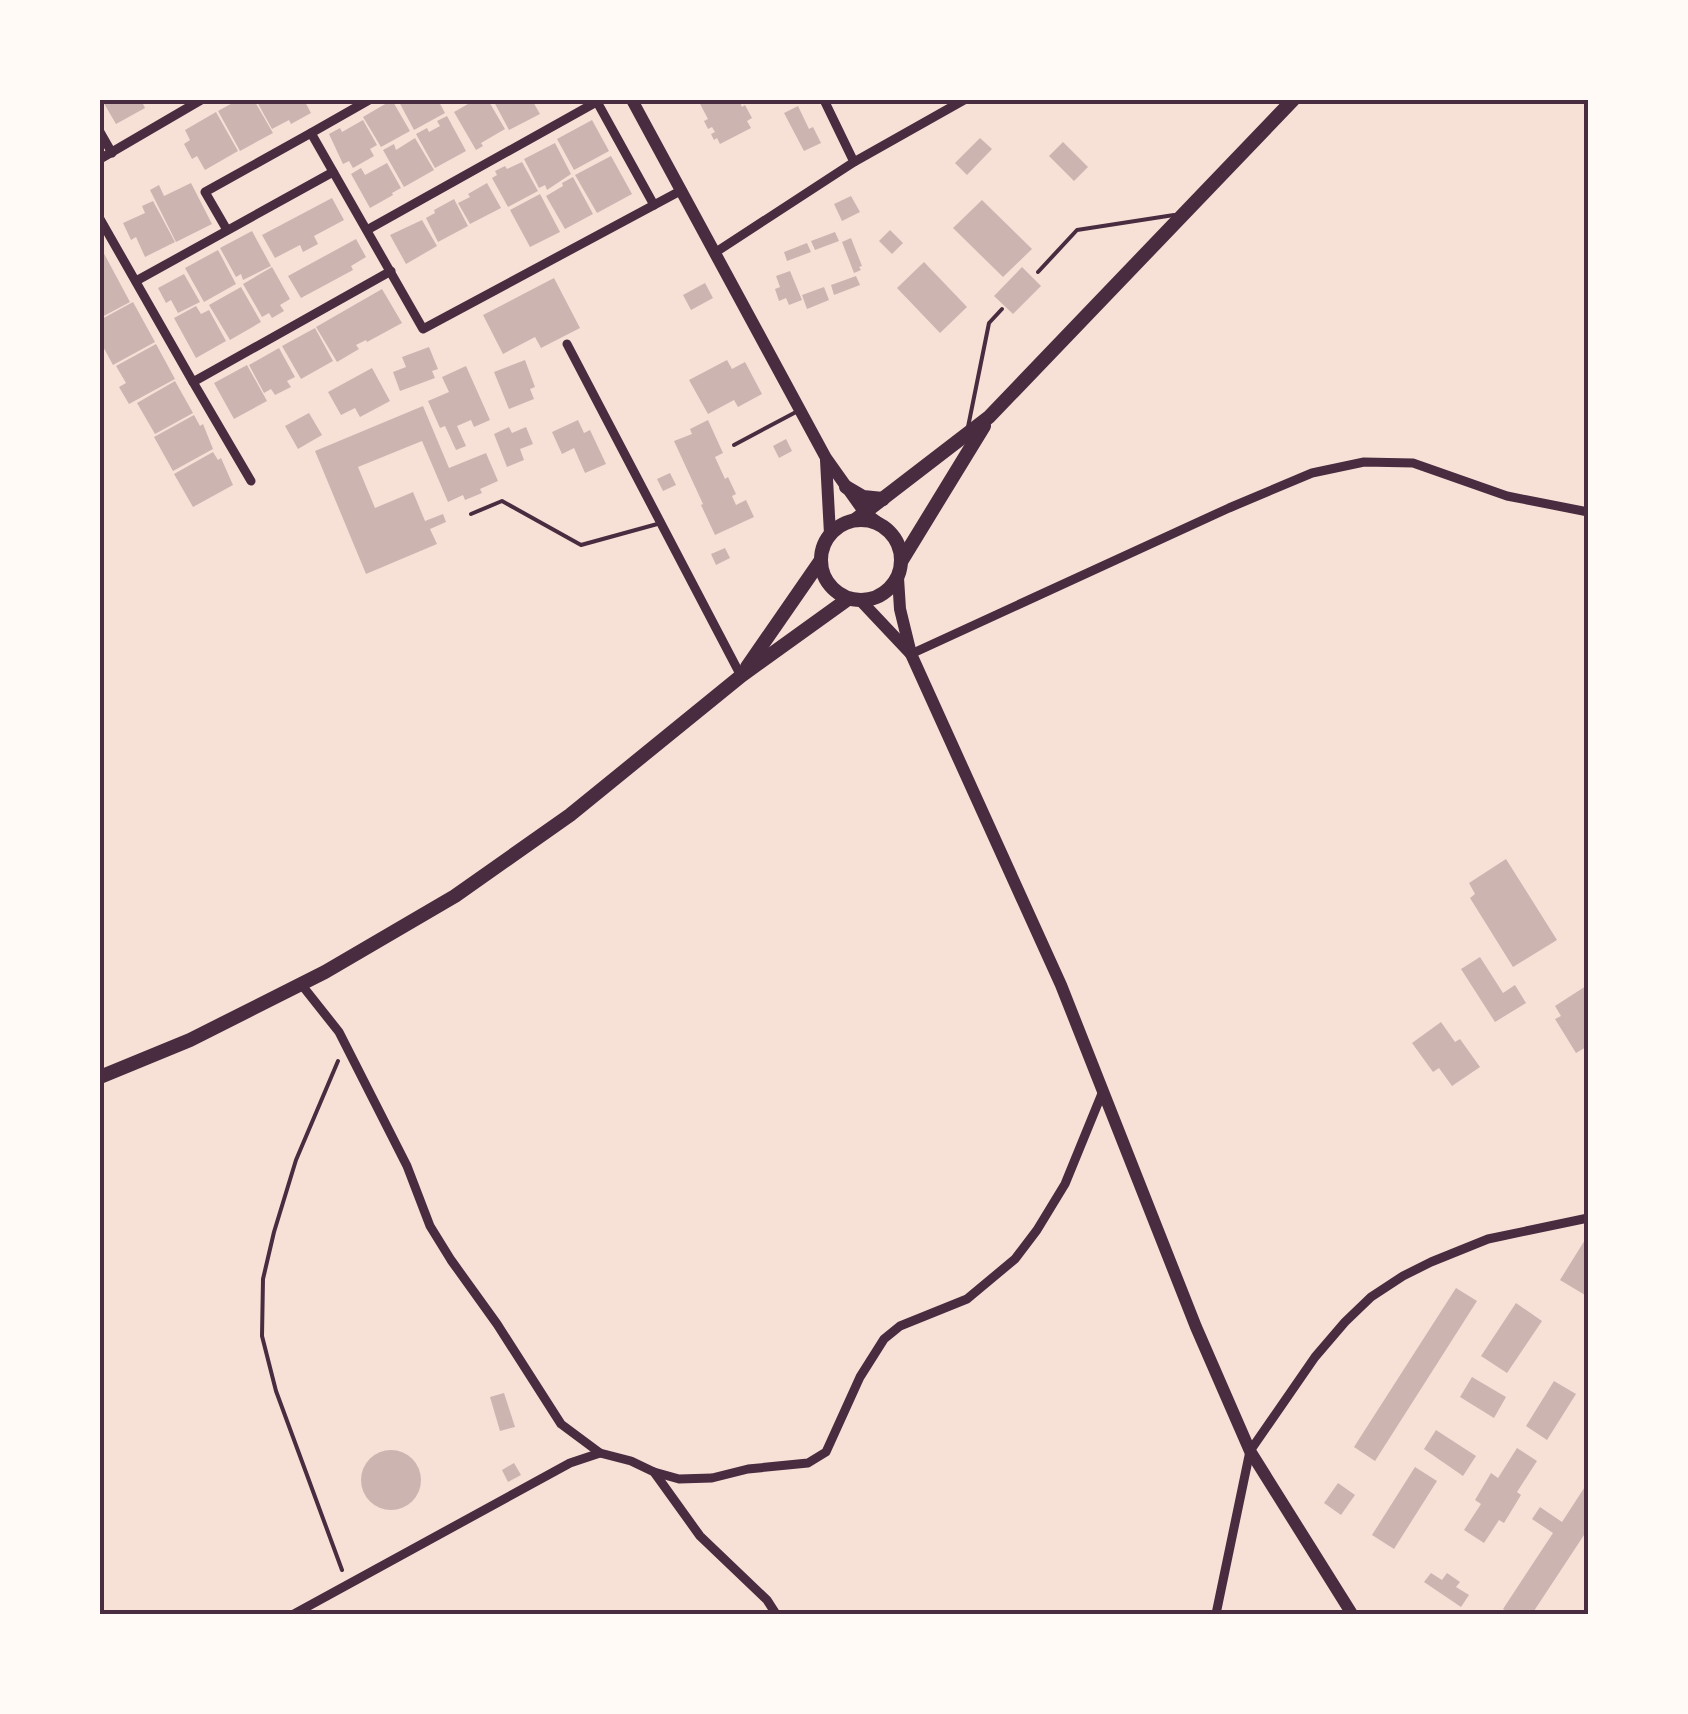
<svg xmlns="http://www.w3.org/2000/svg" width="1688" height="1714" font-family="Karla,sans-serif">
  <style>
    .building { fill: #ccb4b1 }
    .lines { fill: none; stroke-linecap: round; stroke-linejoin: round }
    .path { stroke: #4a2c40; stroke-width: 4 }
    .service { stroke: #4a2c40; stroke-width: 4 }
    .minor { stroke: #4a2c40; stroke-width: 9 }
    .secondary { stroke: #4a2c40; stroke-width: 12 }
    .primary { stroke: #4a2c40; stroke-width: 14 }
    .neatline { fill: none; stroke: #4a2c40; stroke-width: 4 }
  </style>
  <rect width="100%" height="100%" fill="#f7e1d7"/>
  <g class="building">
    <polygon points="102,100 141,100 145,108 116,124"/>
    <polygon points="238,100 254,100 273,133 240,151 218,111"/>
    <polygon points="256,100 304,100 311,113 291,124 289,120 272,129"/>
    <polygon points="392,100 410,131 381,147 363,117"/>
    <polygon points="398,100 438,100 445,113 414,130"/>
    <polygon points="475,100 488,100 505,129 481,143 483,146 476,150 454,112"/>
    <polygon points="493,100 532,100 540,114 509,130"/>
    <polygon points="698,100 739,100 742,107 745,105 752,118 747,121 751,128 720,144 717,138 714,140 711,134 715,132 712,127 708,129 704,121 708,119"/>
    <polygon points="798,106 809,129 813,127 821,143 804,151 784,113"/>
    <polygon points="216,112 238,151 205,170 197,156 192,159 184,144 190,140 185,130"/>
    <polygon points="447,116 466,151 435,168 416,134 427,128 429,132 440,126 437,121"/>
    <polygon points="363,120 377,145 370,149 374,156 353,168 349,161 343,164 329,134 340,128 342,132"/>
    <polygon points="592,120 609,151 574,170 557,139"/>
    <polygon points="415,138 434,170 404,187 383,150 394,144 396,150"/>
    <polygon points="980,138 992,149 967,175 955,163"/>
    <polygon points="1063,142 1088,167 1074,181 1049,156"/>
    <polygon points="555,143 571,174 547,190 545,185 539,188 524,159"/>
    <polygon points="611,156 632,194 597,213 575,175"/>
    <polygon points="522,162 538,191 508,207 492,178 497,175 495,171 505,166 507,169"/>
    <polygon points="387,163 401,188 392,193 393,195 370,208 351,174 361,168 365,175"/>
    <polygon points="573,177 593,214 565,229 546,196 563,186 562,183"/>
    <polygon points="191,183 212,224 176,242 150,190 159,185 164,196"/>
    <polygon points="487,183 501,208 470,224 458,203 470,197 468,194"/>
    <polygon points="540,194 560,232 530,247 510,210"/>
    <polygon points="851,196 860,212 842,221 834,204"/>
    <polygon points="332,198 344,220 314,236 318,244 303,252 300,245 275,258 262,235"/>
    <polygon points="454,199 468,226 438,242 426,218 435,213 434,210"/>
    <polygon points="982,200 1032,249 1003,277 953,228"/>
    <polygon points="153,201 175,242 145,257 136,237 131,240 123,223 145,213 142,206"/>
    <polygon points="422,220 437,246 406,264 390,235"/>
    <polygon points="890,230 903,243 892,254 879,241"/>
    <polygon points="252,231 271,266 243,280 241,274 236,277 220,248"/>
    <polygon points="835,232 839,241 815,250 811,241"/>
    <polygon points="851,238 862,266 859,267 861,270 854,273 842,242"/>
    <polygon points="356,239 366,257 351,266 353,270 301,298 288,276"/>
    <polygon points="807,243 811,252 787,261 784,252"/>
    <polygon points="100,246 130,302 100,318"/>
    <polygon points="218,250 236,284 204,302 185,268"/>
    <polygon points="924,262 967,307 940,333 897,288"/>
    <polygon points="272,267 290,299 280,305 284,311 272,318 269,313 262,317 243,284"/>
    <polygon points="1022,267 1041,286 1013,314 994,296"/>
    <polygon points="790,271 802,300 789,305 786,298 779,301 775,289 780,287 776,276"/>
    <polygon points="184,274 200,302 178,313 171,300 166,303 158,288"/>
    <polygon points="856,276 860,285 834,295 831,285"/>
    <polygon points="554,278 580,328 541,348 535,337 503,354 483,315"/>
    <polygon points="705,283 713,298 691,310 683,295"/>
    <polygon points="241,287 261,322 230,340 209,305"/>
    <polygon points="824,287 829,300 807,309 802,295"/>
    <polygon points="382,289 402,323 367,342 366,340 356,345 359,349 337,362 316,327"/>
    <polygon points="133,302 155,342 113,365 100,341 100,320"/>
    <polygon points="196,306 201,314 209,310 226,341 196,358 174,318"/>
    <polygon points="315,328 333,361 301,379 282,346"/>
    <polygon points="156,344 175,379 129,404 119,387 126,383 116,366"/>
    <polygon points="429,347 438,369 432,371 435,378 400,391 393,372 406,367 402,357"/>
    <polygon points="279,348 295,377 287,381 291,387 275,395 271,389 264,393 249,365"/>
    <polygon points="525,360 535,387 530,389 534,399 509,409 494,372"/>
    <polygon points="727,360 732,369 745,362 762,394 738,407 734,400 708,414 689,380"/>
    <polygon points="247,365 267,401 234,419 214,383"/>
    <polygon points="466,366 490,420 474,427 471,420 457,426 466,446 456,450 445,426 440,428 428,401 449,392 442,377"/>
    <polygon points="372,368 390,401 360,417 355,408 341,415 328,392"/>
    <polygon points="175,381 193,413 155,434 137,403"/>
    <polygon points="423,406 449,468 486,453 498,481 480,489 482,493 465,500 463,495 448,502 422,441 358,467 375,508 413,492 425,521 443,514 446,522 430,529 437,544 366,574 315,451"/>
    <polygon points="309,413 322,435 298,449 285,426"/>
    <polygon points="194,415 200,426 203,424 213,449 173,471 154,437"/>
    <polygon points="578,420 584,433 590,430 606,464 585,473 574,448 562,454 552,432"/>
    <polygon points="708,420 723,453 715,457 725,479 728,477 736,494 732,496 736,505 746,500 754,517 715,535 701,505 703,504 674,441 692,434 690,429"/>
    <polygon points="509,427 512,433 526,427 533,444 520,449 524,460 507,467 494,434"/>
    <polygon points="786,439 792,451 779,458 773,446"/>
    <polygon points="213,452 218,460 221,458 233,485 193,507 174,474"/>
    <polygon points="670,473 676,485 663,491 657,479"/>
    <polygon points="725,548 730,558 716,565 711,554"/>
    <polygon points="1506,859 1557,940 1513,967 1470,898 1475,894 1469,883"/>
    <polygon points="1480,957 1503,993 1515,985 1526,1003 1495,1022 1461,969"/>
    <polygon points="1586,986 1588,990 1588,1046 1576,1053 1555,1019 1561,1016 1555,1006"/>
    <polygon points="1441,1022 1455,1042 1460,1039 1480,1067 1452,1086 1439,1068 1433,1072 1412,1043"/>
    <polygon points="1588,1235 1588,1289 1585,1295 1560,1280"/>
    <polygon points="1456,1288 1477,1301 1375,1461 1354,1447"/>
    <polygon points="1516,1303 1542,1321 1507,1373 1481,1356"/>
    <polygon points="1472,1377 1506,1397 1494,1418 1460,1397"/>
    <polygon points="1554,1381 1576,1394 1547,1440 1526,1426"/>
    <polygon points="504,1393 515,1427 500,1431 490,1397"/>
    <polygon points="1436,1430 1476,1456 1463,1476 1424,1449"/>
    <polygon points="1517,1448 1537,1461 1517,1492 1521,1495 1504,1523 1499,1520 1484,1543 1464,1530 1481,1504 1475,1500 1491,1473 1498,1478"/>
    <circle cx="391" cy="1480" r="30"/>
    <polygon points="514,1463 521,1475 508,1482 502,1470"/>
    <polygon points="1415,1467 1437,1481 1394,1549 1372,1535"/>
    <polygon points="1588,1482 1588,1529 1532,1614 1512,1614 1503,1609 1553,1533 1532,1519 1540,1507 1562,1522"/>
    <polygon points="1338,1483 1355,1495 1341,1515 1324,1503"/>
    <polygon points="1431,1573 1442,1580 1447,1573 1460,1582 1456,1587 1469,1595 1461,1607 1424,1582"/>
  </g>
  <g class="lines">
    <polyline class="path" points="338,1061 296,1160 274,1232 263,1279 262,1336 276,1391 342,1570"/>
    <g class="service">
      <polyline points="1038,272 1077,230 1174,215"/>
      <polyline points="968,427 989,323 1002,309"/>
      <polyline points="734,445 796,412"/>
      <polyline points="471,514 502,501 581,545 661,523"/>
    </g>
    <g class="minor">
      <polyline points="369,100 311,133 423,329 682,190"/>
      <polyline points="596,100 654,205"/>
      <polyline points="824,100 854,162"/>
      <polyline points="100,132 112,153"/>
      <polyline points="100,159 201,100"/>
      <polyline points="100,219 193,382 391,271"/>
      <polyline points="227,230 205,192 311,133"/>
      <polyline points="367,230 600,100"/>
      <polyline points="716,252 854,162 964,100"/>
      <polyline points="136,281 333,172"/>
      <polyline points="567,344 741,676"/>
      <polyline points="193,382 251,481"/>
      <polyline points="911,654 1229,508 1312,473 1364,462 1413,463 1507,496 1588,512"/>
      <polyline points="301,984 339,1032 407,1166 430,1226 451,1260 497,1324 561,1424 600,1453"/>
      <polyline points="654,1472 679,1479 712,1478 748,1469 808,1463 826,1452 860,1377 884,1339 900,1326 967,1299 1015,1259 1037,1230 1065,1184 1103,1091"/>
      <polyline points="294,1614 570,1463 600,1453 631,1461 654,1472 700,1536 767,1600 776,1614"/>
      <polyline points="1216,1614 1250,1451 1315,1357 1345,1322 1371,1297 1403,1276 1431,1262 1488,1239 1588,1218"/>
    </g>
    <g class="secondary">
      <polyline points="632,100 826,458 865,513 880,524"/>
      <polyline points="826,460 830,534"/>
      <polyline points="898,578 900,609 911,654 1061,985 1196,1327 1250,1451 1352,1614"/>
      <polyline points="861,601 911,654"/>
    </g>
    <g class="primary">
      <polyline points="846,487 863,497 883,499"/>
      <circle cx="861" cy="560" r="40"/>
      <polyline points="855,520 989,417 1293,100"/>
      <polyline points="902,560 984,426"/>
      <polyline points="747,667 821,560"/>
      <polyline points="100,1077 190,1040 325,972 455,896 570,815 741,676 848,599"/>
    </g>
  </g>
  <rect width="1688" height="1714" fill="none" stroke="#fffaf5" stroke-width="205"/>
  <rect x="102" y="102" width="1484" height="1510" class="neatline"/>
</svg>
